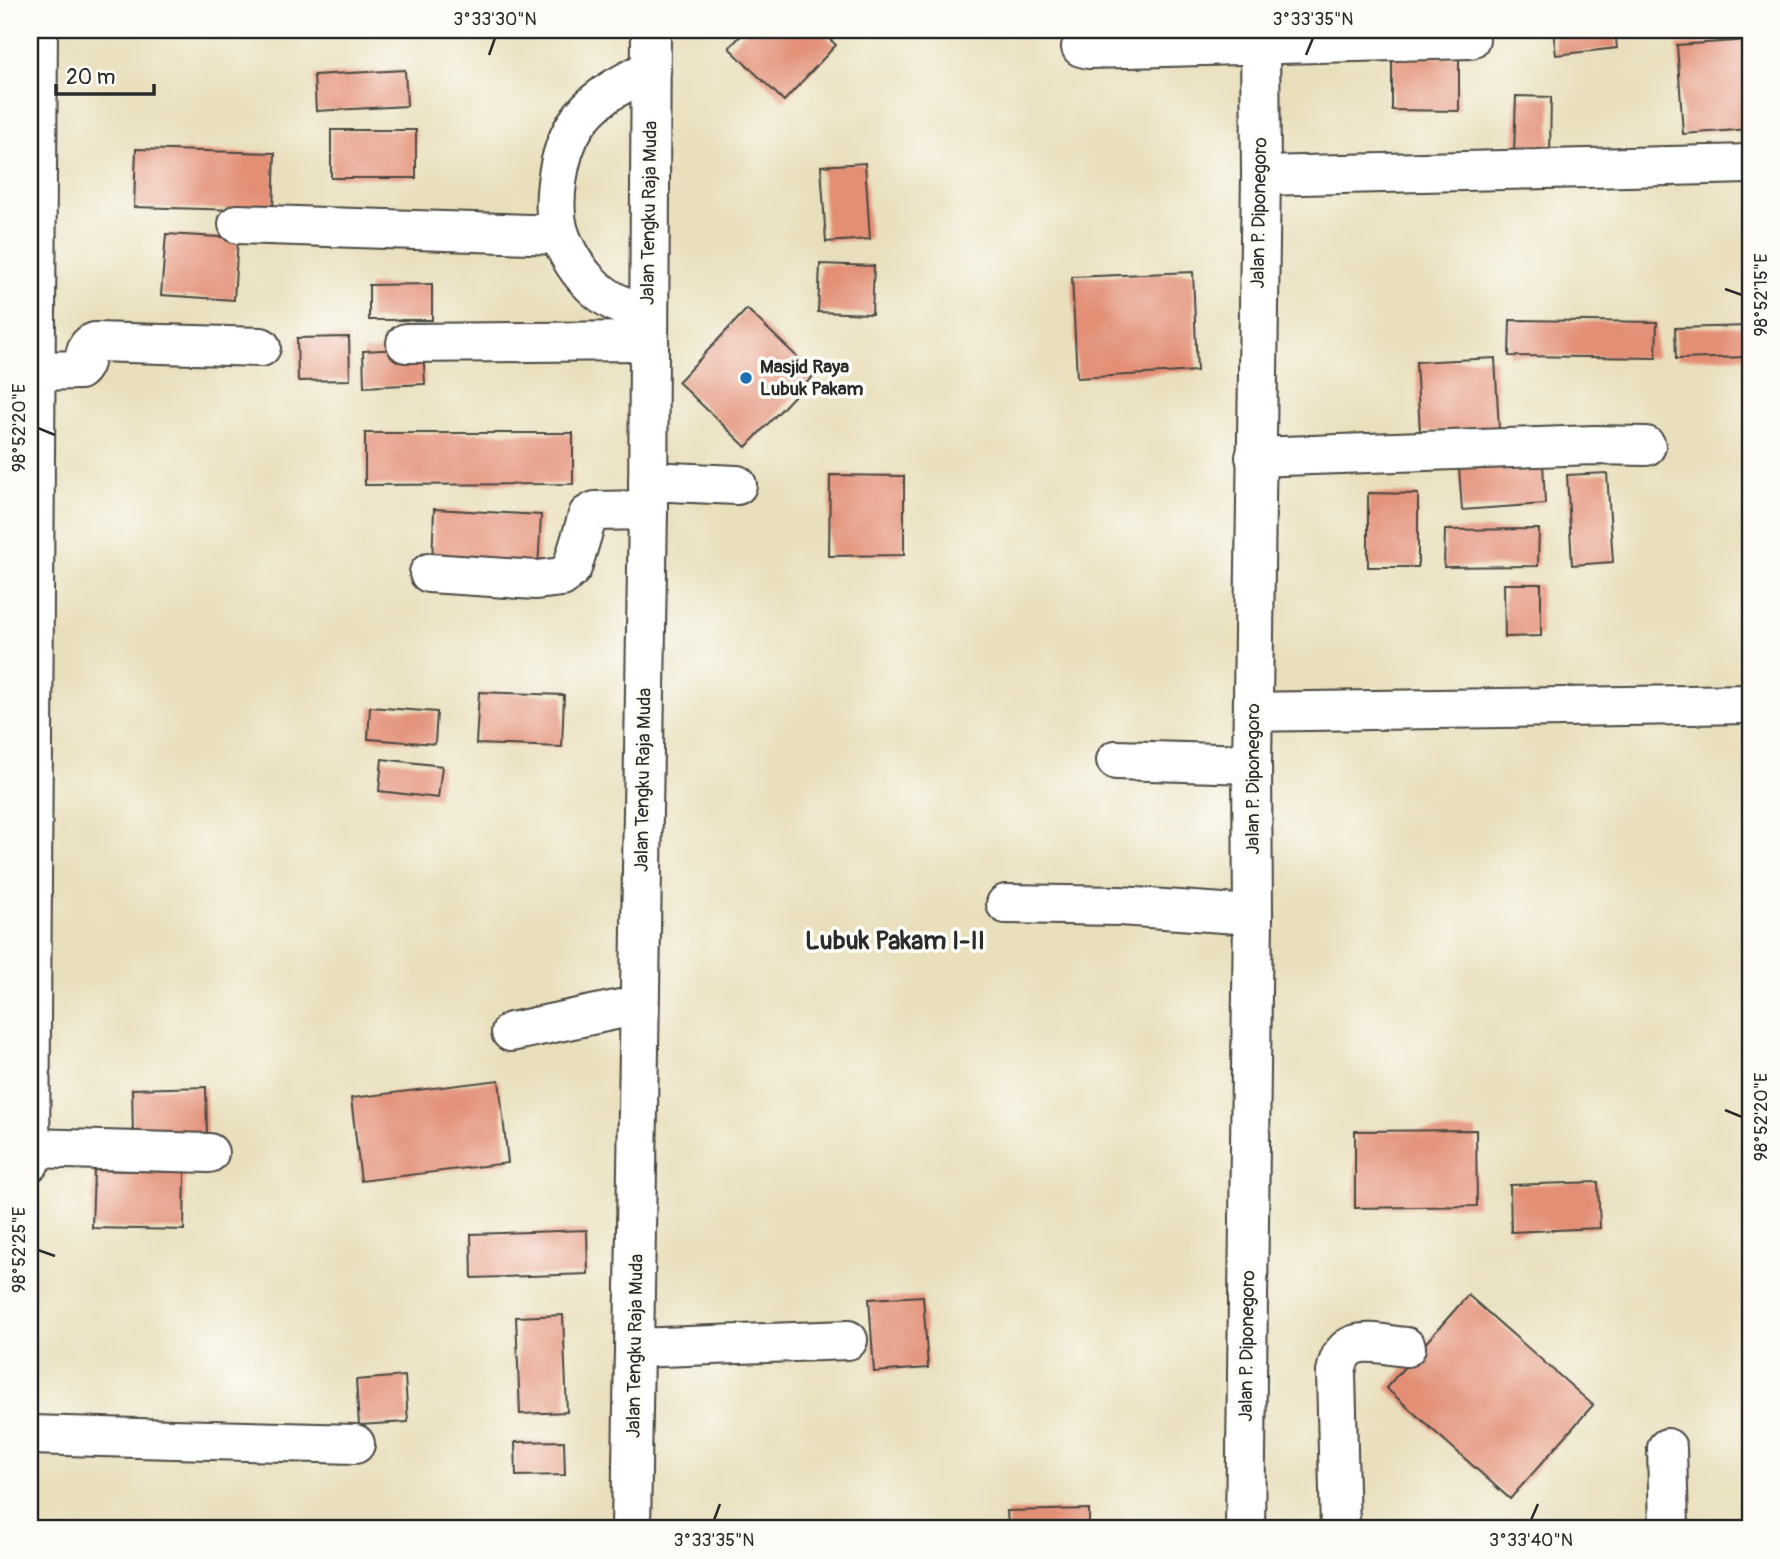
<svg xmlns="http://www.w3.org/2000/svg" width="1780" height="1559" font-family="Pangolin,sans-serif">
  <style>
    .building { fill: #e38f76 }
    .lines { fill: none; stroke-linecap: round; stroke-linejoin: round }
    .minor-casing { stroke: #484641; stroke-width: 42 }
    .major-casing { stroke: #484641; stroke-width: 42 }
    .minor { stroke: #fff; stroke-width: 38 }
    .major { stroke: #fff; stroke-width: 38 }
    .ticks { fill: none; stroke: #2b2b2b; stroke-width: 2.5 }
    .poi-dot { fill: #1f6fb2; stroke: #fdfcf7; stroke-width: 2.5 }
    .labels { text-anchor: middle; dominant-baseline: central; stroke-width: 7; stroke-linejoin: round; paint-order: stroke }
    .street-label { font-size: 19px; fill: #2b2b2b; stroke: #fdfcf7 }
    .poi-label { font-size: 19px; font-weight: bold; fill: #2b2b2b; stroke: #fdfcf7; text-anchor: start }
    .district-label { font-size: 26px; font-weight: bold; fill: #2b2b2b; stroke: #fdfcf7 }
    .neatline { fill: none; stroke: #2b2b2b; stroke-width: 2.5 }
    .ticks-label { font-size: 18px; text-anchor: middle; fill: #2b2b2b }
  </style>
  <rect width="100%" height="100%" fill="#fdfcf7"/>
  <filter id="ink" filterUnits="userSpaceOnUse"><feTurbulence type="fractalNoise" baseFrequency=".0143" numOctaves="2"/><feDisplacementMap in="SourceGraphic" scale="14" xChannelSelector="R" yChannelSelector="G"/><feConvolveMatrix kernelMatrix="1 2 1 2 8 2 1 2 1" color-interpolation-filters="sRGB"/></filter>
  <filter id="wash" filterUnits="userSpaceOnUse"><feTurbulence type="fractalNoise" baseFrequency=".00686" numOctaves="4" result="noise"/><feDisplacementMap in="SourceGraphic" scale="28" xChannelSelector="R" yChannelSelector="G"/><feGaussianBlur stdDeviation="1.57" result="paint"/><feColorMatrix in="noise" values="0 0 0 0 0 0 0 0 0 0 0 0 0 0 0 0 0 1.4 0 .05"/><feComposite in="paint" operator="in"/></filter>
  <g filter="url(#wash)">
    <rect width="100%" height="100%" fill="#e9dfbc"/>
    <g id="blocks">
      <g class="building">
        <polygon points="746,30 820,30 836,45 784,101 729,48"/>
        <polygon points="1553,30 1615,30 1617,48 1556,55"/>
        <polygon points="1750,40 1750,129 1683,134 1677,45"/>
        <polygon points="1392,57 1459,57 1459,111 1392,110"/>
        <polygon points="405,70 407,106 316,111 314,75"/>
        <polygon points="1516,96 1551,97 1550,154 1514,154"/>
        <rect x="331" y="130" width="85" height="48"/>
        <polygon points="136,149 275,153 273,211 134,207"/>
        <polygon points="865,163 870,239 826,242 821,166"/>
        <polygon points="166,234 238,238 234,300 161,295"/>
        <polygon points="820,264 874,266 872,314 818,312"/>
        <polygon points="1193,272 1197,371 1077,378 1072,277"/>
        <polygon points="432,284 432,320 369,320 369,285"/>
        <polygon points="747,309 815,374 746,447 678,382"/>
        <polygon points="1510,320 1657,322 1656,358 1509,356"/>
        <polygon points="1750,326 1750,357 1676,359 1675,328"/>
        <polygon points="349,337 350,380 298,381 297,338"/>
        <polygon points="423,348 425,384 364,387 363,351"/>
        <polygon points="1495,358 1499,429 1420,432 1416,362"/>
        <polygon points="365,433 573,433 573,484 365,485"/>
        <polygon points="1543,462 1545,504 1462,510 1459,468"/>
        <polygon points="1607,473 1613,562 1572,565 1567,475"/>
        <polygon points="830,475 904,476 904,555 829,556"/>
        <polygon points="1368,493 1418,494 1418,567 1368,567"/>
        <polygon points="434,509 541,515 538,570 432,564"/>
        <polygon points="1539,529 1538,566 1444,567 1445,530"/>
        <polygon points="1504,584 1541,584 1541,636 1505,637"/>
        <polygon points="479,692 564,695 562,747 476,744"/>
        <polygon points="370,707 437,712 435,744 368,739"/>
        <polygon points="382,759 442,766 438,798 379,791"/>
        <polygon points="499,1080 508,1163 361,1181 351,1098"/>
        <polygon points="206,1087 207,1135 133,1136 132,1089"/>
        <polygon points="1476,1130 1477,1206 1355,1208 1355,1131"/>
        <polygon points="94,1170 185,1172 184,1230 92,1228"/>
        <polygon points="1598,1182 1600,1228 1511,1232 1510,1185"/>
        <polygon points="587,1230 588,1274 472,1278 471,1234"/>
        <polygon points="1468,1295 1593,1405 1510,1499 1386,1388"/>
        <polygon points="923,1296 928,1368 874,1372 869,1299"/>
        <polygon points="563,1315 567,1412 520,1414 516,1317"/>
        <polygon points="405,1376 408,1422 359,1425 356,1380"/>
        <polygon points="564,1441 565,1475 516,1476 515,1442"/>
        <polygon points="1089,1509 1089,1529 1008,1529 1007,1511"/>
      </g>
    </g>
  </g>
  <g filter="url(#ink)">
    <use href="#blocks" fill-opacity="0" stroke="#484641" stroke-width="2"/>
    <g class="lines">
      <defs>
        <g id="minor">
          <polyline points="1081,47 1089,49 1470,39"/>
          <polyline points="1261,176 1750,164"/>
          <polyline points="238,224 560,235"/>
          <path d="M648 311C606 309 574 273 560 235 550 205 558 153 575 126 593 97 622 84 651 69"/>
          <polyline points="406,343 648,341"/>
          <path d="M35 371 79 370C90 361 80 347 95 342L261 347"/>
          <polyline points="1255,457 1594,445 1646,446"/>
          <polyline points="648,481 737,485"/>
          <polyline points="429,573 536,580 562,577 572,568 588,515 595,511 648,510"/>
          <polyline points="1253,712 1750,704"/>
          <polyline points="1116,760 1252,764"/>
          <polyline points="1006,904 1120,906 1253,915"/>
          <polyline points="511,1032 639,1005"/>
          <polyline points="30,1148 209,1153"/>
          <polyline points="30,1162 38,30"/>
          <polyline points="635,1348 848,1340"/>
          <polyline points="30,1435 355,1444"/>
          <polyline points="1667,1448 1669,1529"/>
          <polyline points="631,1529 648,510 651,30"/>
          <path d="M1340 1529 1336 1373C1342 1331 1374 1344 1406 1347"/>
        </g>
        <polyline id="major" points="1245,1529 1253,915 1252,764 1261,176 1260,30"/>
      </defs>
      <use href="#minor" class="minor-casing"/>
      <use href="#major" class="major-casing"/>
      <use href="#minor" class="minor"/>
      <use href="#major" class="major"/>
    </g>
  </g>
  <path class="ticks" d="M489 55 495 38M1306 55 1313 38M1725 289 1742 295M38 428 55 435M1725 1110 1742 1117M38 1250 55 1256M714 1520 720 1504M1531 1520 1538 1504"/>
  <circle class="poi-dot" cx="746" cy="378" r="7"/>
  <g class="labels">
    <g class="street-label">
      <text transform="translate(649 213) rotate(-89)">Jalan Tengku Raja Muda</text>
      <text transform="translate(1259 213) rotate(-89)">Jalan P. Diponegoro</text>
      <text transform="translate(1253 779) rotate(-90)">Jalan P. Diponegoro</text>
      <text transform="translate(643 780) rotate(-89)">Jalan Tengku Raja Muda</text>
      <text transform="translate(635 1346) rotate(-89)">Jalan Tengku Raja Muda</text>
      <text transform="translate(1247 1346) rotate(-89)">Jalan P. Diponegoro</text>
    </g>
    <g class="poi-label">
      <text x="760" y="367">Masjid Raya<tspan x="760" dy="22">Lubuk Pakam</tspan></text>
    </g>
    <g class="district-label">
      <text x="895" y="941">Lubuk Pakam I-II</text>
    </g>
  </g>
  <rect width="1780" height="1559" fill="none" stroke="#fdfcf7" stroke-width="77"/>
  <path d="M56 84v10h98v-10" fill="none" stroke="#2b2b2b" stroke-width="3.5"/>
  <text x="66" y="84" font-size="21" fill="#2b2b2b" stroke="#fdfcf7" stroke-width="5" paint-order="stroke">20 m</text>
  <rect x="38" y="38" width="1704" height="1482" class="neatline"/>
  <g class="ticks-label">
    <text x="495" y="25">3°33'30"N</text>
    <text x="1313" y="25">3°33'35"N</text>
    <text transform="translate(1761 295) rotate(-90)" y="6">98°52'15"E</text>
    <text transform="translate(19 428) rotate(-90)" y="6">98°52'20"E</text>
    <text transform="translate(1761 1117) rotate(-90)" y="6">98°52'20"E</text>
    <text transform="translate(19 1250) rotate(-90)" y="6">98°52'25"E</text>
    <text x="714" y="1546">3°33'35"N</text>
    <text x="1531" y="1546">3°33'40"N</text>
  </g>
</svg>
